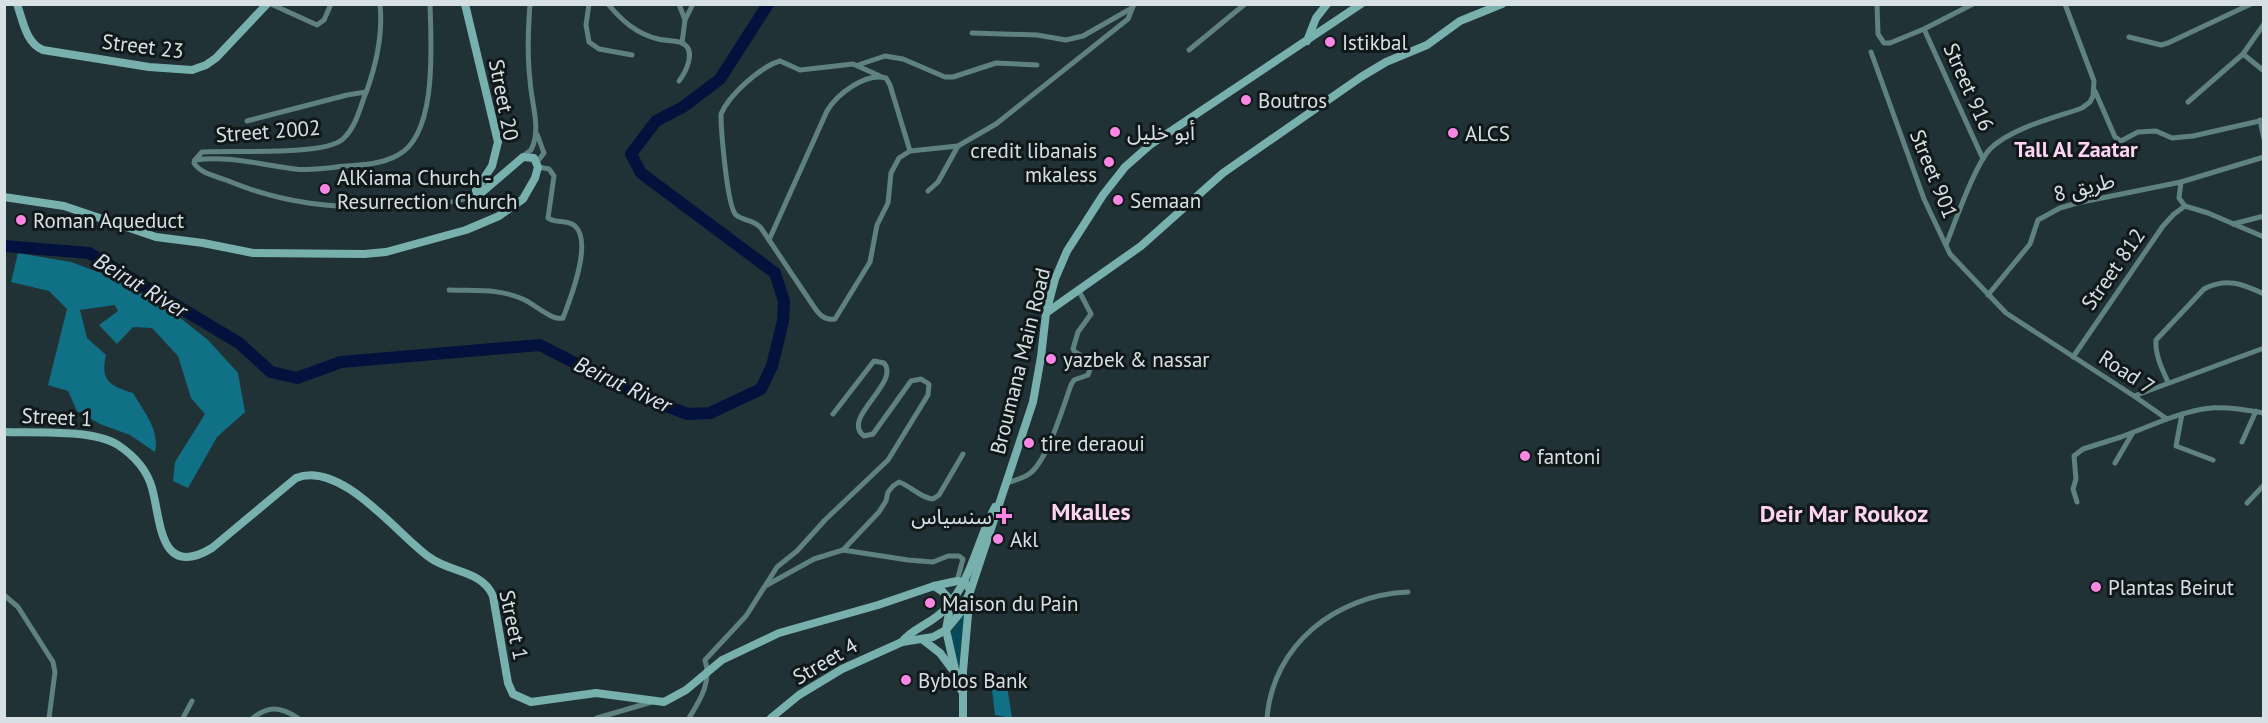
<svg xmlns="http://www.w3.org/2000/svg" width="2268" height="723" font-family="'PT Sans','Noto Sans Arabic',sans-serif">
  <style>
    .green { fill: #094a58 }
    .forest { fill: #107085 }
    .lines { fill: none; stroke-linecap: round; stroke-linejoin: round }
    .river { stroke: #03113d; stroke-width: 12 }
    .street { stroke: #5f8180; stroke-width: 5 }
    .secondary { stroke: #78b0ae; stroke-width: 8 }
    .poi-dot { fill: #fc86e3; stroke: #11181a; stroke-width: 2 }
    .labels { text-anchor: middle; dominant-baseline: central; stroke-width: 6; stroke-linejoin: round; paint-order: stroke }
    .poi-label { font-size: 21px; fill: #d7e1e4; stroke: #11181a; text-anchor: start }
    .street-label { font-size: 21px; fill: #d7e1e4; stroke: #11181a }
    .neighbourhood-label { font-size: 22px; font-weight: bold; fill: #fdd4f2; stroke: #11181a }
    .water-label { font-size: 22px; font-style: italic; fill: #dce4f4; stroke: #11181a }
    .quarter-label { font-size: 24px; font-weight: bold; fill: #fdd4f2; stroke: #11181a }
  </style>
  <rect width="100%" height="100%" fill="#213236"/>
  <polygon class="green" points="965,610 958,677 950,634"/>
  <g class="forest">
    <path d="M18 253 71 262 117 279 174 313 208 340 238 373 245 412 217 437 188 488 173 481 175 462 205 414 191 398 178 356 152 328 133 327 117 344 99 325 118 311 115 305 80 310 87 338 106 355C100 381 110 386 133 393 144 412 160 430 155 452L130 435 100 424 77 411 68 391 48 385 67 309 49 291 11 282Z"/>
    <polygon points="1005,673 1012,718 995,715 991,681"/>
  </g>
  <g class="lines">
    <polyline class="river" points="4,246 89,253 239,343 271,372 297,378 341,362 540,345 639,396 688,414 710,413 761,389 772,366 783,321 784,301 775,273 641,173 631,154 656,121 683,107 720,79 768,4"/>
    <g class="street">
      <polyline points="271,4 317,25 324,20 331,4"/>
      <polyline points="589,4 586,25 589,42 599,49 632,55"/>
      <path d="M608 4C622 21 637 34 658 39 665 41 675 40 682 43 697 50 686 72 679 81"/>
      <polyline points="679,4 685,20 682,43"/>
      <polyline points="1877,4 1878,34 1884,43 1890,43 1924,29 1973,4"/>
      <polyline points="685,20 693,4"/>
      <polyline points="1924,29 1983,159"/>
      <polyline points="972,33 1037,35 1066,40 1083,36 1132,8"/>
      <polyline points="2129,37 2161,45 2168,43 2251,4"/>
      <polyline points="1189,50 1245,4"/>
      <path d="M1871 52 1924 199 1950 254 2006 313 2134 396 2167 419C2207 405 2221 405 2264 413"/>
      <polyline points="2243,54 2264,71"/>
      <polyline points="858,65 885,56 903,59 945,77 953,77 996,63 1037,65"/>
      <path d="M880 76 853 64 800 70 780 61C760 67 729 95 721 114 721 129 727 207 736 215 744 221 754 220 761 228L812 304C818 313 823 321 835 319L870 262 877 225 888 203 891 173 899 158 910 151 958 146 996 124 1128 19 1134 4"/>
      <polyline points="2095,91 2115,137 2121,141 2138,132 2156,131 2172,138 2193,136 2264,120"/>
      <polyline points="2188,102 2243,54 2264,24"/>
      <polyline points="2260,120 2264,139"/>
      <polyline points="247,121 347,95 366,92"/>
      <path d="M523 156 531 150C542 129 531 103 530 80 527 55 528 30 530 4"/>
      <path d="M195 160C230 155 261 165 295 169 311 171 329 168 345 166 363 165 382 164 398 155 438 134 431 43 430 4"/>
      <path d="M195 160 194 163C200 173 215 176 226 180 283 204 336 209 398 207 425 206 454 204 480 194"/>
      <path d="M195 160 202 152C231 150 325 156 343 139 357 126 360 106 367 90 377 62 383 34 380 4"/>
      <polyline points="537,162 544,153 537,134"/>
      <polyline points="2181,182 2179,198 2185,206 2208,213 2264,237"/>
      <polyline points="928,191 938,182 958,146"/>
      <polyline points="2233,224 2264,216"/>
      <path d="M769 240 827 111C837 94 866 72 886 78L890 85 910 151"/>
      <path d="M1946 245C1955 222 1975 165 1990 149 2011 128 2054 118 2082 108L2090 102 2093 96 2094 81 2065 4"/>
      <path d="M449 290C477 291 499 288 525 300 535 305 553 321 563 318 570 300 593 242 575 226 567 219 556 224 548 218L554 176 549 169 538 167"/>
      <polyline points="1988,295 2030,244 2038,220 2060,208 2077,203 2181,182 2264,157"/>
      <polyline points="2073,357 2163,226 2174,214 2185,206"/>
      <path d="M2168 382C2162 369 2155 355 2156 340L2204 289C2226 277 2243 284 2264 294"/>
      <polyline points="2134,396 2264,348"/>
      <polyline points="2182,414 2176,446 2213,460"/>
      <polyline points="2242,442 2256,411"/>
      <polyline points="2115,463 2132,434"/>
      <path d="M1007 483C1014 480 1022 479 1029 474 1047 462 1063 407 1071 385L1074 380 1088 375 1092 364 1090 361 1075 352 1073 349 1078 332 1091 314 1078 289"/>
      <polyline points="2077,502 2073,489 2076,479 2074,456 2083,449 2121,437 2167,419"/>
      <polyline points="2247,503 2264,485"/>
      <path d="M843 550 879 512 886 501 888 492 893 486 899 482C911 486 920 498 933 499L939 495 963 454"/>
      <polyline points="767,585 814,559 843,550 908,560 933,562 948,556 959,556 963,559 957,581"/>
      <polyline points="4,595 18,607 53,662 55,672 49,718"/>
      <polyline points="183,718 192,701"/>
      <path d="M253 718C269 705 281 707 298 718"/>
      <polyline points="597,718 652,702"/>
      <path d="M689 718C700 700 712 682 705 660L746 616 777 567 797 551 825 520 888 460 928 395 929 384 921 379 911 381 873 434 864 436C840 418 901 383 884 363L874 361 833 414"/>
      <path d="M1267 718C1273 644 1337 595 1408 592"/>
    </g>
    <g class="secondary">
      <path d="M17 4C23 21 26 43 43 50L149 67 192 70 206 65 216 58 267 4"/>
      <polyline points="1307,41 1316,18 1327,4"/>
      <polyline points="4,197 64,206 156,237 203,243 253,253 364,254 386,252 466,230 499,216 523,199 535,178 538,167 534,158 523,157 480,194 476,193 476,190 492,166 498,142 465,4"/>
      <polyline points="1046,313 1141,246 1223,173 1361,77 1386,62 1427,45 1460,21 1502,4"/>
      <path d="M4 432C35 433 93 429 118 445 133 455 147 470 152 488 161 520 159 580 212 548L296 478C341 460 397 534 429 557 450 573 482 570 493 596L508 683 513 694 531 702 596 693 664 702 686 690 722 660 779 633 878 605 934 586 957 581 965 583 969 588 970 592 960 613 946 630 933 637 902 642 842 669 799 695 771 718"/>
      <polyline points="934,586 942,591 951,601 946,630 956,674 961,690"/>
      <polyline points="922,639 940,653 952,669"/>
      <path d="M902 642C912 628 934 623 946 608 972 579 977 541 995 507"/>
      <polyline points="963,718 963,671 970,592 1033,402 1041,357 1046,313 1055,279 1067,251 1103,195 1125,167 1150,145 1361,4"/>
    </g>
  </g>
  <g class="poi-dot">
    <circle cx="1330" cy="42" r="6"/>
    <circle cx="1246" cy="100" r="6"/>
    <circle cx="1115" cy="132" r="6"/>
    <circle cx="1453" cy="133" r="6"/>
    <circle cx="1109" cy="162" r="6"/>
    <circle cx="325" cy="189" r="6"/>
    <circle cx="1118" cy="200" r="6"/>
    <circle cx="21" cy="220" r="6"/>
    <circle cx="1051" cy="359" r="6"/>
    <circle cx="1029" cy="443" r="6"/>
    <circle cx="1525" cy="456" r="6"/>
    <path d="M1001 507h6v6h6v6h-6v6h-6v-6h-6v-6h6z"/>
    <circle cx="998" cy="539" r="6"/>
    <circle cx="2096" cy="587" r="6"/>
    <circle cx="930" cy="603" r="6"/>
    <circle cx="906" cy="680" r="6"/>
  </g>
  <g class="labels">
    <g class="poi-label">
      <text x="1342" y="42">Istikbal</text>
      <text x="1258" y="100">Boutros</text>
      <text x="1127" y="132">أبو خليل</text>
      <text x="1465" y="133">ALCS</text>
      <text x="1097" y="150" text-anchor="end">credit libanais<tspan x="1097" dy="24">mkaless</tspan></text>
      <text x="337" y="177">AlKiama Church -<tspan x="337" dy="24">Resurrection Church</tspan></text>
      <text x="1130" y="200">Semaan</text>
      <text x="33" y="220">Roman Aqueduct</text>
      <text x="1063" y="359">yazbek &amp; nassar</text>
      <text x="1041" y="443">tire deraoui</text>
      <text x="1537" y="456">fantoni</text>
      <text x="992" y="516" text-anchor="end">سنسياس</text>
      <text x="1010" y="539">Akl</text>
      <text x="2108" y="587">Plantas Beirut</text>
      <text x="942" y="603">Maison du Pain</text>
      <text x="918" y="680">Byblos Bank</text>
    </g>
    <g class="street-label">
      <text transform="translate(143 46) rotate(7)">Street 23</text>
      <text transform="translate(1969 87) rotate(66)">Street 916</text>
      <text transform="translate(504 100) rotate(79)">Street 20</text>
      <text transform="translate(268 131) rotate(-4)">Street 2002</text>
      <text transform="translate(1934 174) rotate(68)">Street 901</text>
      <text transform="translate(2084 187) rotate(-14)">طريق 8</text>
      <text transform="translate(2113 269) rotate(-55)">Street 812</text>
      <text transform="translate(1020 361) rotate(-76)">Broumana Main Road</text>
      <text transform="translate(2127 372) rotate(33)">Road 7</text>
      <text transform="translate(57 417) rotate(3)">Street 1</text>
      <text transform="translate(514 625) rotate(78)">Street 1</text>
      <text transform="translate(825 661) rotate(-30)">Street 4</text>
    </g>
    <g class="neighbourhood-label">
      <text x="2076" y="149">Tall Al Zaatar</text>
    </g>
    <g class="water-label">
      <text transform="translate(141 285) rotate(31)">Beirut River</text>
      <text transform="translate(623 384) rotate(25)">Beirut River</text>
    </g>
    <g class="quarter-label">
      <text x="1091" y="511">Mkalles</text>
      <text x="1844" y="513">Deir Mar Roukoz</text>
    </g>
  </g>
  <rect width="2268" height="723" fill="none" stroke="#d7e1e4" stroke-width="12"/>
</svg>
